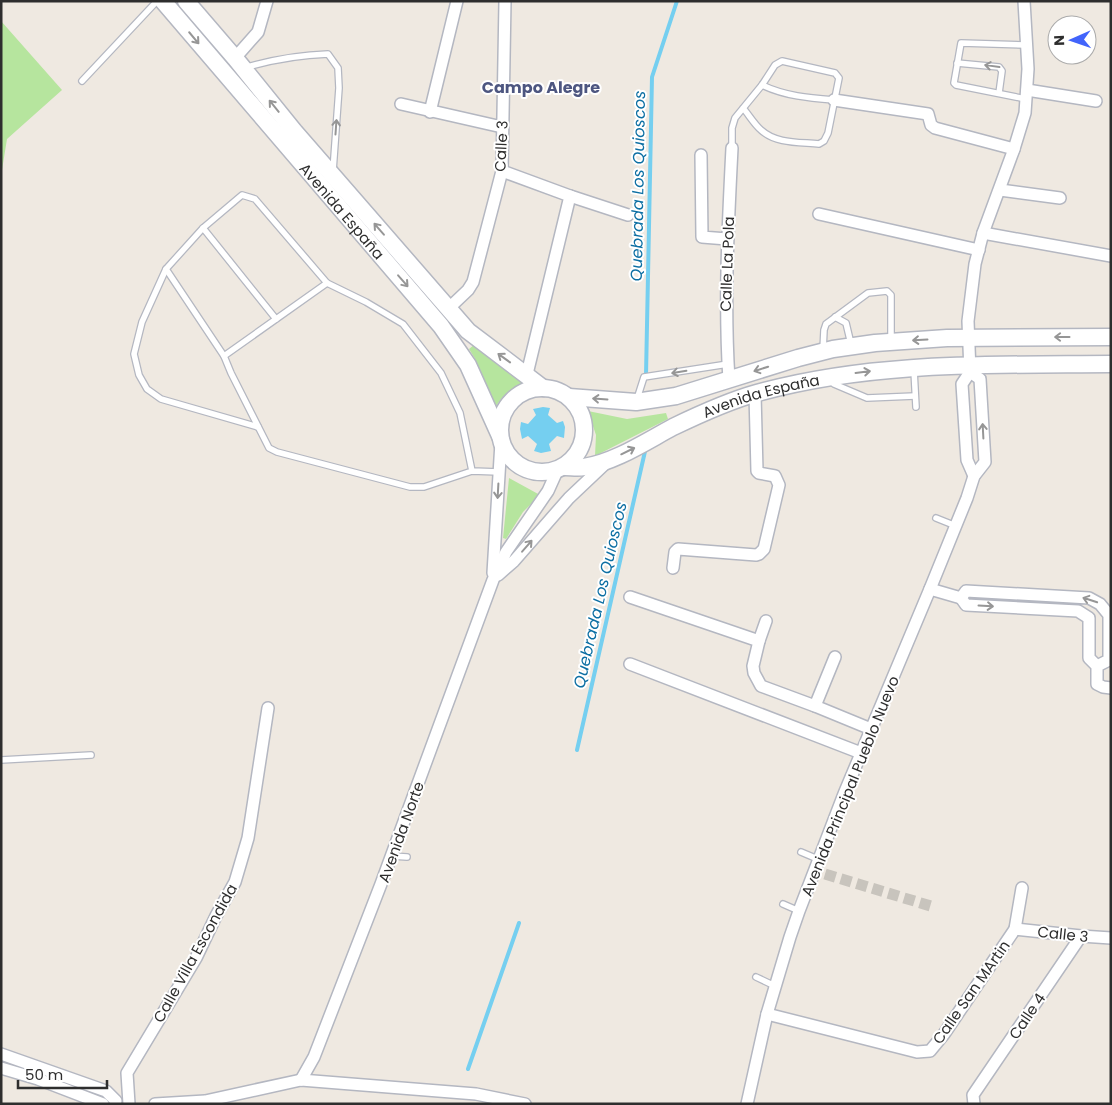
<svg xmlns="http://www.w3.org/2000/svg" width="1112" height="1105" font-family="Poppins,sans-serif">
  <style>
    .green { fill: #b6e59e }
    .water { fill: #75cff0 }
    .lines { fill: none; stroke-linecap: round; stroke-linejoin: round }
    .stream { stroke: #75cff0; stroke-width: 4 }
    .minor-tunnel { stroke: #c8c4bd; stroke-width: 11; stroke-dasharray: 11 5.5; stroke-linecap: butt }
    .service-casing { stroke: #b4b7c1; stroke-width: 8 }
    .minor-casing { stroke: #b4b7c1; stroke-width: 14 }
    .secondary-casing { stroke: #b4b7c1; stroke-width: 19 }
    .service { stroke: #fff; stroke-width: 5.5 }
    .minor { stroke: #fff; stroke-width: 11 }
    .secondary { stroke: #fff; stroke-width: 16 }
    .oneway { stroke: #969696 }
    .labels { text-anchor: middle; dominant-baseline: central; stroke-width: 4; stroke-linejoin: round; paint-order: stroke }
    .street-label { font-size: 15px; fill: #2e2e2e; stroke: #fff }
    .neighbourhood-label { font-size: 16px; font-weight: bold; fill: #4d5680; stroke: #fff }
    .water-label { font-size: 16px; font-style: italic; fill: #0d6fa3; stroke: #fff }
  </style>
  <rect width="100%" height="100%" fill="#efe9e1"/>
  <g class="green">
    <polygon points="1,21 62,90 7,139 1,176"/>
    <path d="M475 344 527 383C512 387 504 394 496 406L474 357 469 349Z"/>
    <polygon points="588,411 627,419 666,413 668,419 595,456 596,435"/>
    <polygon points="509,478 540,495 523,512 506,539 503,538"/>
  </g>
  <polygon class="water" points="543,407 550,408 548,415 557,423 563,421 565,427 564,438 557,436 549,444 551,451 541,453 534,451 537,444 528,436 522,439 520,429 521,422 528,424 536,415 533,409"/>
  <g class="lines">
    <g class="stream">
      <polyline points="646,375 652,77 677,1"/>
      <polyline points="577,750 646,447"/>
      <polyline points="468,1069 519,923"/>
    </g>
    <polyline class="minor-tunnel" points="825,874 934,907"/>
    <defs>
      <g id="service">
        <polyline points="1026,45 961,43 954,83 956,85 1026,99"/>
        <polyline points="957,63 999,67 1002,71 999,93"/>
        <path d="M244 68C271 60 299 55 328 54L338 68 339 88 333 171"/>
        <polyline points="82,81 157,1"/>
        <path d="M762 85C785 96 809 98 834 100"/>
        <path d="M732 148V128L735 118 762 85 775 65 782 61 835 73 839 78 828 133 824 141 819 144C800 142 776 144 761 130 754 124 749 115 743 108"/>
        <polyline points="203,228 276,319"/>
        <polyline points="166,269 142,322 134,354 139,375 147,389 161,399 258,427"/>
        <polyline points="835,317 846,323 851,344"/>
        <polyline points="823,350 824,330 826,324 868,293 887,291 891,295 891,340"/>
        <polyline points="224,356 327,283"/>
        <polyline points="914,370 916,407"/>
        <polyline points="831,381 834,384 867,398 915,396"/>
        <polyline points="637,399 644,377 728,364"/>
        <polyline points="472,471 460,413 441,373 403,324 366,302 327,283 255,199 242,195 203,228 166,269 224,356 231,373 269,448 277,452 410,487 424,487 472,471 499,472"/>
        <polyline points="936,518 956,526"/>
        <polyline points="1,760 91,755"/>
        <polyline points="801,852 820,860"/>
        <polyline points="392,856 407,857"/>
        <polyline points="783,904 799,911"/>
        <polyline points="756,977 775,986"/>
      </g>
      <g id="minor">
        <polyline points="235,58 258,32 267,1"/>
        <polyline points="1027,90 1096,101"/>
        <polyline points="834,100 928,114 931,125 935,128 1014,149"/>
        <polyline points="401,104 502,127"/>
        <polyline points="430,112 457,1"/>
        <polyline points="701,155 702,237 727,239"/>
        <polyline points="502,171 570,196 527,374"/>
        <polyline points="1000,190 1060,198"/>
        <polyline points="570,196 628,215"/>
        <polyline points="819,214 979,250"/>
        <polyline points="983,233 1111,256"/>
        <polyline points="448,309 468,290 473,282 502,171 505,1"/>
        <path d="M729 380C724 303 728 226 732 148"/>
        <polyline points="974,476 967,460 962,384 970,372 968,321 975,264 983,233 1014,149 1025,113 1028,69 1024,1"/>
        <polyline points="673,568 675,552 678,549 756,555 759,554 764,549 779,485 775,476 759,473 757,471 755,394"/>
        <polyline points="493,573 501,442"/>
        <polyline points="498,575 514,561 569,498 606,463"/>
        <polyline points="930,589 961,598"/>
        <polyline points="630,597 759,641 753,666 754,673 761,686 815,706 871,729"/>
        <polyline points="759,641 766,621"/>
        <polyline points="630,664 861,753"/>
        <polyline points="1097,666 1109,660 1109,615 1100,604 1089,598 966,591 961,598 966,605 1078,611 1089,618 1089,658 1097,666 1097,684 1103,687 1111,688"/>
        <polyline points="815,706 835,657"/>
        <polyline points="1015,929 1081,936 1111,938"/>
        <polyline points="767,1014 917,1052 930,1051 944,1034 1015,929 1022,888"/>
        <polyline points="1,1054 106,1091 116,1101"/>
        <polyline points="1,1068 38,1079 103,1104"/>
        <polyline points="301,1080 314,1057 381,884 493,580 506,552 548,491 557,471"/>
        <polyline points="129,1104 127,1073 196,958 216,916 235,882 248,838 268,708"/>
        <polyline points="155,1104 205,1101 301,1080 476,1094 525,1104"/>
        <polyline points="747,1104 767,1014 790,937 799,911 844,794 930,589 967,498 974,476 985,462 980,379 970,372"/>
        <polyline points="974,1104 973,1095 1081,936"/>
      </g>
      <g id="secondary">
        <path id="s1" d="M163 1 441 326 468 365 500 436"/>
        <polyline points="186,1 235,58 294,131 468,331 543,388"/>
        <circle cx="542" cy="430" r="42"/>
        <polyline points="569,397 636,402 676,396 798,358 833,349 875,343 947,338 1111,337"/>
        <path id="s2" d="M565 467C571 467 578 468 584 467 615 462 645 442 673 427 700 414 728 401 757 393 872 361 992 365 1111 364"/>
      </g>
    </defs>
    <use href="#service" class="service-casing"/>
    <use href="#minor" class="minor-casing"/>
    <use href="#secondary" class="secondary-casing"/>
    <use href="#service" class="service"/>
    <use href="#minor" class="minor"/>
    <use href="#secondary" class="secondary"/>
  </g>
  <defs><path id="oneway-shaft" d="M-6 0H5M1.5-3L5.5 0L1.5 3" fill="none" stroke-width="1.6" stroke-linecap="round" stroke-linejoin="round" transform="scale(1.25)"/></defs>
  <g class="oneway">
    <use href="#oneway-shaft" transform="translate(194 38) rotate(50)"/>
    <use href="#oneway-shaft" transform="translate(992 66) rotate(-172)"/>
    <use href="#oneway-shaft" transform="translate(274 106) rotate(-129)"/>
    <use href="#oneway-shaft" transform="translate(336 127) rotate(-86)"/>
    <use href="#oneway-shaft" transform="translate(379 229) rotate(-131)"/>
    <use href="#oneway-shaft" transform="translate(403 281) rotate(49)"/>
    <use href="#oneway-shaft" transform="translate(1062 337) rotate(-180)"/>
    <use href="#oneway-shaft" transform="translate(920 340) rotate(177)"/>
    <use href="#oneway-shaft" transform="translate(504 358) rotate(-144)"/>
    <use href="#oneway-shaft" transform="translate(761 369) rotate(162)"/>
    <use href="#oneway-shaft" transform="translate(679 372) rotate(171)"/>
    <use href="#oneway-shaft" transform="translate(863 372) rotate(-7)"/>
    <use href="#oneway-shaft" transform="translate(600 399) rotate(-176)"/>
    <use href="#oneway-shaft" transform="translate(983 431) rotate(-93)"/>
    <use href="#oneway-shaft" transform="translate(628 451) rotate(-26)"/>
    <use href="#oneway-shaft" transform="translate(498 491) rotate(93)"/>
    <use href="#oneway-shaft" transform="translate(527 546) rotate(-49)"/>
    <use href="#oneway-shaft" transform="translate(1090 600) rotate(-162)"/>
    <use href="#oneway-shaft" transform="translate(986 606) rotate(3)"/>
  </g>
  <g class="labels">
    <g class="street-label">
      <text transform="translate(501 146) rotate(-87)">Calle 3</text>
      <text stroke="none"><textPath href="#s1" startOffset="276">Avenida España</textPath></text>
      <text transform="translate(727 264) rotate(-88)">Calle La Pola</text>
      <text stroke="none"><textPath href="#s2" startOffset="211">Avenida España</textPath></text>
      <text transform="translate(850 786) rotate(-68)">Avenida Principal Pueblo Nuevo</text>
      <text transform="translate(401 832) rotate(-70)">Avenida Norte</text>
      <text transform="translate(1063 934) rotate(6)">Calle 3</text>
      <text transform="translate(195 953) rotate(-61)">Calle Villa Escondida</text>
      <text transform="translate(971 992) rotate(-55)">Calle San MArtin</text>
      <text transform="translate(1027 1016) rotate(-56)">Calle 4</text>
    </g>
    <g class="neighbourhood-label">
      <text x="541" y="87">Campo Alegre</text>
    </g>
    <g class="water-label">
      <text transform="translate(638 186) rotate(-89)">Quebrada Los Quioscos</text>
      <text transform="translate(600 595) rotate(-77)">Quebrada Los Quioscos</text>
    </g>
  </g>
  <rect width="1112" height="1105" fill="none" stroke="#2e2e2e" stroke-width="5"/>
  <g transform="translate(1072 40) rotate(268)"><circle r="24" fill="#ffffff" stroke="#ababab"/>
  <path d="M0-4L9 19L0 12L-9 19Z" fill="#4264fb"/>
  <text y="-8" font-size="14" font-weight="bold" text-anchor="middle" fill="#2e2e2e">N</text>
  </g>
  <path d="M18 1080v8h89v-8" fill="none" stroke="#2e2e2e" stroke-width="2.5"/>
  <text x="25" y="1080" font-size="15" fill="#2e2e2e" stroke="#ffffff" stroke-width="4" paint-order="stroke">50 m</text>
</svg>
